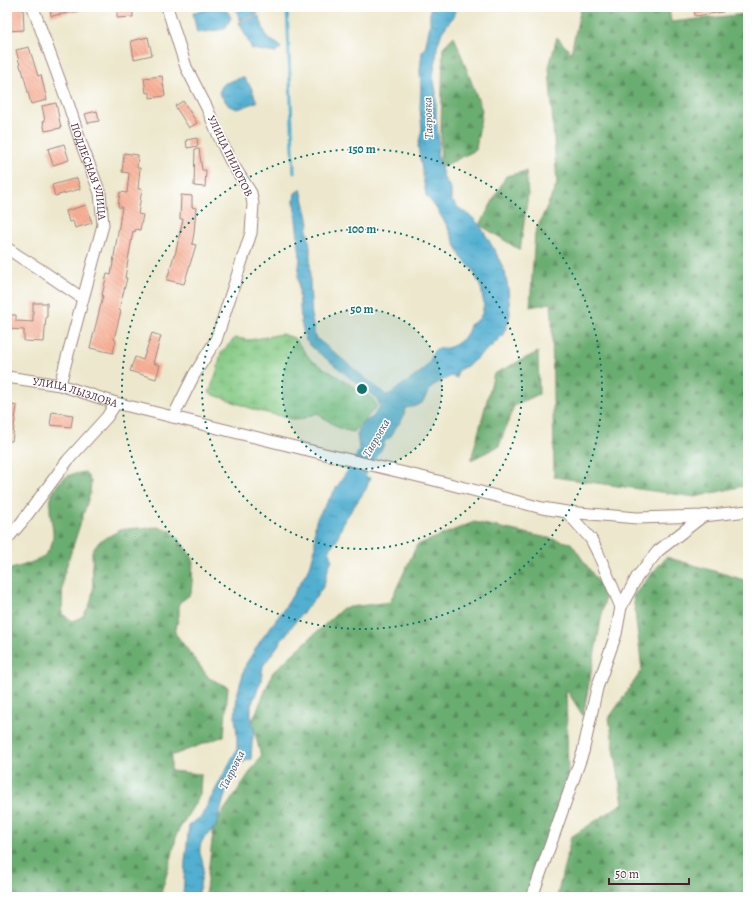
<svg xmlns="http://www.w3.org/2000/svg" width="755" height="904" font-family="Alegreya,serif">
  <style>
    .forest { fill: url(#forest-firs); stroke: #5a664e }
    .wetland { fill: url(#wetland-marsh); stroke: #667457 }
    .water { fill: url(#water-ripples); stroke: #4e677e }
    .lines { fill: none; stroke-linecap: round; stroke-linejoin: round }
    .stream { stroke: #51afd0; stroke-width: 3 }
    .river { stroke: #51afd0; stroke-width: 19 }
    .building { fill: url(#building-back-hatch) }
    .minor-casing { stroke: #9c847c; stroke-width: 13 }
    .minor { stroke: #fff; stroke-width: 11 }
    .ring { fill: none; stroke: #0f766e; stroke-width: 2; stroke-dasharray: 2 4 }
    .labels { text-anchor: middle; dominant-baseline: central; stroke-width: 3; stroke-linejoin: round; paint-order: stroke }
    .street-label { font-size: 11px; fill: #4a1f2b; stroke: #fff }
    .water-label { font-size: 12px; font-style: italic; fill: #4d596d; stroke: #fff }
    .centre { fill: #0f766e; stroke: #fff; stroke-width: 2 }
    .ring-label { font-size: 12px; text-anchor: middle; font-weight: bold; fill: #0f766e; stroke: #fff; stroke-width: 3; stroke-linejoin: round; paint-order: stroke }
  </style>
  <defs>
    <pattern id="forest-firs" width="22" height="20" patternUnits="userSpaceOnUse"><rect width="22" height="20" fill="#6aad71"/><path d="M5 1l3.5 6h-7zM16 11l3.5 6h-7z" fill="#598c5d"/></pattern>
    <pattern id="wetland-marsh" width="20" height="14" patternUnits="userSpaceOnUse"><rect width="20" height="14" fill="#83c983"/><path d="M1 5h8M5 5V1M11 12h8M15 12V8" fill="none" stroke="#73ac71"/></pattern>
    <pattern id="water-ripples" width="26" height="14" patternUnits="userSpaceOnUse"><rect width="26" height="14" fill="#51afd0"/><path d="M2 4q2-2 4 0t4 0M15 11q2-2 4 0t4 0" fill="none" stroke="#458ea9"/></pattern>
    <pattern id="building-back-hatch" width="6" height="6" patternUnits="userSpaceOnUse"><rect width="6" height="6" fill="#f8b096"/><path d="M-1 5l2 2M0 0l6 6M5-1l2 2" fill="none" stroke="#d69781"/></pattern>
  </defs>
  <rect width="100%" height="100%" fill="#fff"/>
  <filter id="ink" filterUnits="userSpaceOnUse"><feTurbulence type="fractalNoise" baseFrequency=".025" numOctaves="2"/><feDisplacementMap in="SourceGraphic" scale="8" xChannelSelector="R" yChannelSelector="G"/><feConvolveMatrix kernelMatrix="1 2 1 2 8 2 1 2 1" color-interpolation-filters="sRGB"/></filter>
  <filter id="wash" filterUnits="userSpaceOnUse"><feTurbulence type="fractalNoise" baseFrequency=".012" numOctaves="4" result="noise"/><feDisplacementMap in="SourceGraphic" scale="16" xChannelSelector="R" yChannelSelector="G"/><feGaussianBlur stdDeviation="0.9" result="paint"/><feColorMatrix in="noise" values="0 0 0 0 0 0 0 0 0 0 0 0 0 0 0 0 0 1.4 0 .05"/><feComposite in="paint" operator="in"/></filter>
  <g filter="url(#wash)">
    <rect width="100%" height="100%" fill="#ede8cd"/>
    <g class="forest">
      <polygon points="581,7 669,7 671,22 746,14 748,56 748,485 695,497 554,477 552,317 551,303 530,307 535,233 557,184 549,67 557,37 571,53"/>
      <polygon points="454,36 482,110 476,150 440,168 443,47"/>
      <polygon points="526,171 528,195 520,250 480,225 506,176"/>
      <polygon points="538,352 539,394 514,406 499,446 471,460 494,374"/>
      <path d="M85 472 91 482 90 494 63 577 62 614 73 621 83 616 90 604 93 591 92 551 100 541 122 529 158 527 170 530 178 538 193 559 192 582 191 594 179 603V615L175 633 209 678 228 687 224 736 171 756V771L201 774 200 795 177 833 172 856 160 897H7V570C18 567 38 562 46 554 59 538 50 524 50 507 50 492 59 478 73 474 77 473 81 473 85 472Z"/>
      <polygon points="474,522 571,543 606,593 583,716 566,689 568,774 528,897 205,897 214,825 261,756 252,722 273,672 343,608 390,602 417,545"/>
      <polygon points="666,557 748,581 748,897 557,897 571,837 623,803 609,718 642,670 633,596"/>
    </g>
    <polygon class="wetland" points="282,334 294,338 311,360 373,399 377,406 354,432 340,429 317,413 299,420 258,411 209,393 217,371 221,353 235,338 250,340"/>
    <g class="water">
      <path d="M217 7C226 7 227 10 231 18L225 29 197 33 193 13Z"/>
      <polygon points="235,7 256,7 258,14 240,20"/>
      <path d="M431 7H456L453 17 442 32 437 47 436 60 433 76 436 91V117L439 143 437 154 444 178 451 189V200L460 209 473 218 481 227 495 251 505 272 508 289 510 314 507 326 502 336 493 345 478 357 467 366 460 369 457 373V378L451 376 432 386 422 403 413 407 405 408C405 424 393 425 392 436L385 441 383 447 378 454 359 449 357 434 363 422 373 417 380 406 377 399 314 349 306 341 301 322 298 276 300 257 294 200 295 193 301 189 309 223 307 230 310 246V284L312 319 315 337 386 395C392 394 395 390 399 387 410 380 423 372 430 361 432 357 432 352 435 350 439 347 443 349 447 348 459 345 468 336 470 325L478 320 482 314 484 304 481 288 473 270 461 257 446 224 436 208 426 195 418 146 422 129 420 108 421 90 420 70 422 52 425 49 430 25V9Z"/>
      <polygon points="259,16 267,38 279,45 281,48 276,53 252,49 239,22"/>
      <polygon points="243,77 251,87 257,102 238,109 229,106 219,93 223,84"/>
      <path d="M346 473 370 478 366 489 344 521 336 542 329 549 332 559 328 569 324 585 317 596 295 622 263 666 261 681 251 706V717L254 730 252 744 251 759 245 761 240 765 227 788 220 812 216 827C208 834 198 841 200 853 201 858 204 863 203 869 203 875 200 881 200 887 199 890 199 894 199 897H183L185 862 189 825 201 817 237 749V735L235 717 237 695 246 664 261 640 284 609 310 567 315 549V525L317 518Z"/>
    </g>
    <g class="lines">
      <polyline class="stream" points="287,7 294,173"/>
      <polyline class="river" points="343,497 381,430"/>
    </g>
    <g id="blocks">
      <g class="building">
        <polygon points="9,7 23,7 24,30 7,31 7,13 11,12"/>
        <polygon points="50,7 78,7 79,11 51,16"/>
        <polygon points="117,7 133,7 133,17 117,18"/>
        <polygon points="694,7 722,7 723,12 695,16"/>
        <polygon points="148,37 152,55 134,59 131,41"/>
        <polygon points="29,47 38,76 41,75 47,100 31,104 22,69 21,69 16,50"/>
        <polygon points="162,76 165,96 150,98 150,92 146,93 144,78"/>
        <polygon points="183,101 197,123 189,128 175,106"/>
        <polygon points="56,103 61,128 45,131 43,121 45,121 42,106"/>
        <polygon points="97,111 99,121 88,123 85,114"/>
        <polygon points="197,138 198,146 187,148 186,140"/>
        <polygon points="64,144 69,160 53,165 48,149"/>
        <polygon points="195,149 199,149 202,170 206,170 205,187 194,186"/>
        <polygon points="124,153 138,155 137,168 140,168 138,189 142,189 138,214 143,215 140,230 136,229 135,232 133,231 125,278 127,278 119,310 121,311 114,339 116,340 113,353 90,348 103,296 102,295 107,274 111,275 122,207 118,207 120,192 127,193 129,173 122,172"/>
        <polygon points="77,178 80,189 55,196 52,185"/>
        <polygon points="181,195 192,196 192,207 196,208 194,233 192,244 196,245 184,284 167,280 174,255 175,255 183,219 180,219"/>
        <polygon points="86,205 92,223 75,228 73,221 69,222 66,211"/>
        <polygon points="33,303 47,303 47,317 46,317 44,342 24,341 24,330 7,329 7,315 16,315 16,321 33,322"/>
        <polygon points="152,333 161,336 153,363 160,365 156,379 130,371 135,357 143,360"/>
        <polygon points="7,404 17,406 12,441 7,441"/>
        <polygon points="52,412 73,415 71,427 50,425"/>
      </g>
    </g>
  </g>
  <g filter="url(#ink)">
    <use href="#blocks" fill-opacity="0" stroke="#9c847c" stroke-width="1"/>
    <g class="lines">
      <defs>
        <g id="minor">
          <path id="s1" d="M33 7 36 16 69 106 81 143 100 193 103 225 65 365 60 385"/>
          <polyline points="167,7 186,67 207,108 221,141 230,160 251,193 253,204 251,233 216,340 194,375 173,417"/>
          <polyline points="7,248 20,257 41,270 82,298"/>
          <path id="s2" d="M7 377 60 385 116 403 291 446 430 479 542 508 567 512 637 518 703 516 748 511"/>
          <polyline points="567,512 591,539 598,553 621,607"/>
          <polyline points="7,539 21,523 68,460 107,417 116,403"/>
          <polyline points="532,897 583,752 597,688 616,634 621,607 637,577 658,551 703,516"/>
        </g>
      </defs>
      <use href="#minor" class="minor-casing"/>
      <use href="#minor" class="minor"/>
    </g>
  </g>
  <circle cx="362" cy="389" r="80" fill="#0f766e" fill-opacity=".12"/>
  <g class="ring">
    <circle cx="362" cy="389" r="80"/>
    <circle cx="362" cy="389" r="160"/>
    <circle cx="362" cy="389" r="240"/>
  </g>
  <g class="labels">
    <g class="street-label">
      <text transform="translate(230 156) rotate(64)">УЛИЦА ПИЛОТОВ</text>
      <text stroke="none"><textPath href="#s1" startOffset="174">ПОДЛЕСНАЯ УЛИЦА</textPath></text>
      <text stroke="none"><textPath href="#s2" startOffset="70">УЛИЦА ЛЫЗЛОВА</textPath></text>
    </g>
    <g class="water-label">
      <text transform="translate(428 118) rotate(-92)">Тавровка</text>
      <text transform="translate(376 438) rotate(-60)">Тавровка</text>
      <text transform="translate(232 770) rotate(-63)">Тавровка</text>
    </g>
  </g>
  <circle cx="362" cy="389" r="6" class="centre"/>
  <g class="ring-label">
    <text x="362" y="153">150 m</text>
    <text x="362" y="233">100 m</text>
    <text x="362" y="313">50 m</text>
  </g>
  <rect width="755" height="904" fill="none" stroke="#fff" stroke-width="24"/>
  <path d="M609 878v6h80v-6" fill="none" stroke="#4a1f2b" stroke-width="2"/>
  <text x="615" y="878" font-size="12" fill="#4a1f2b" stroke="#ffffff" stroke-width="3" paint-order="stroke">50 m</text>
</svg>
